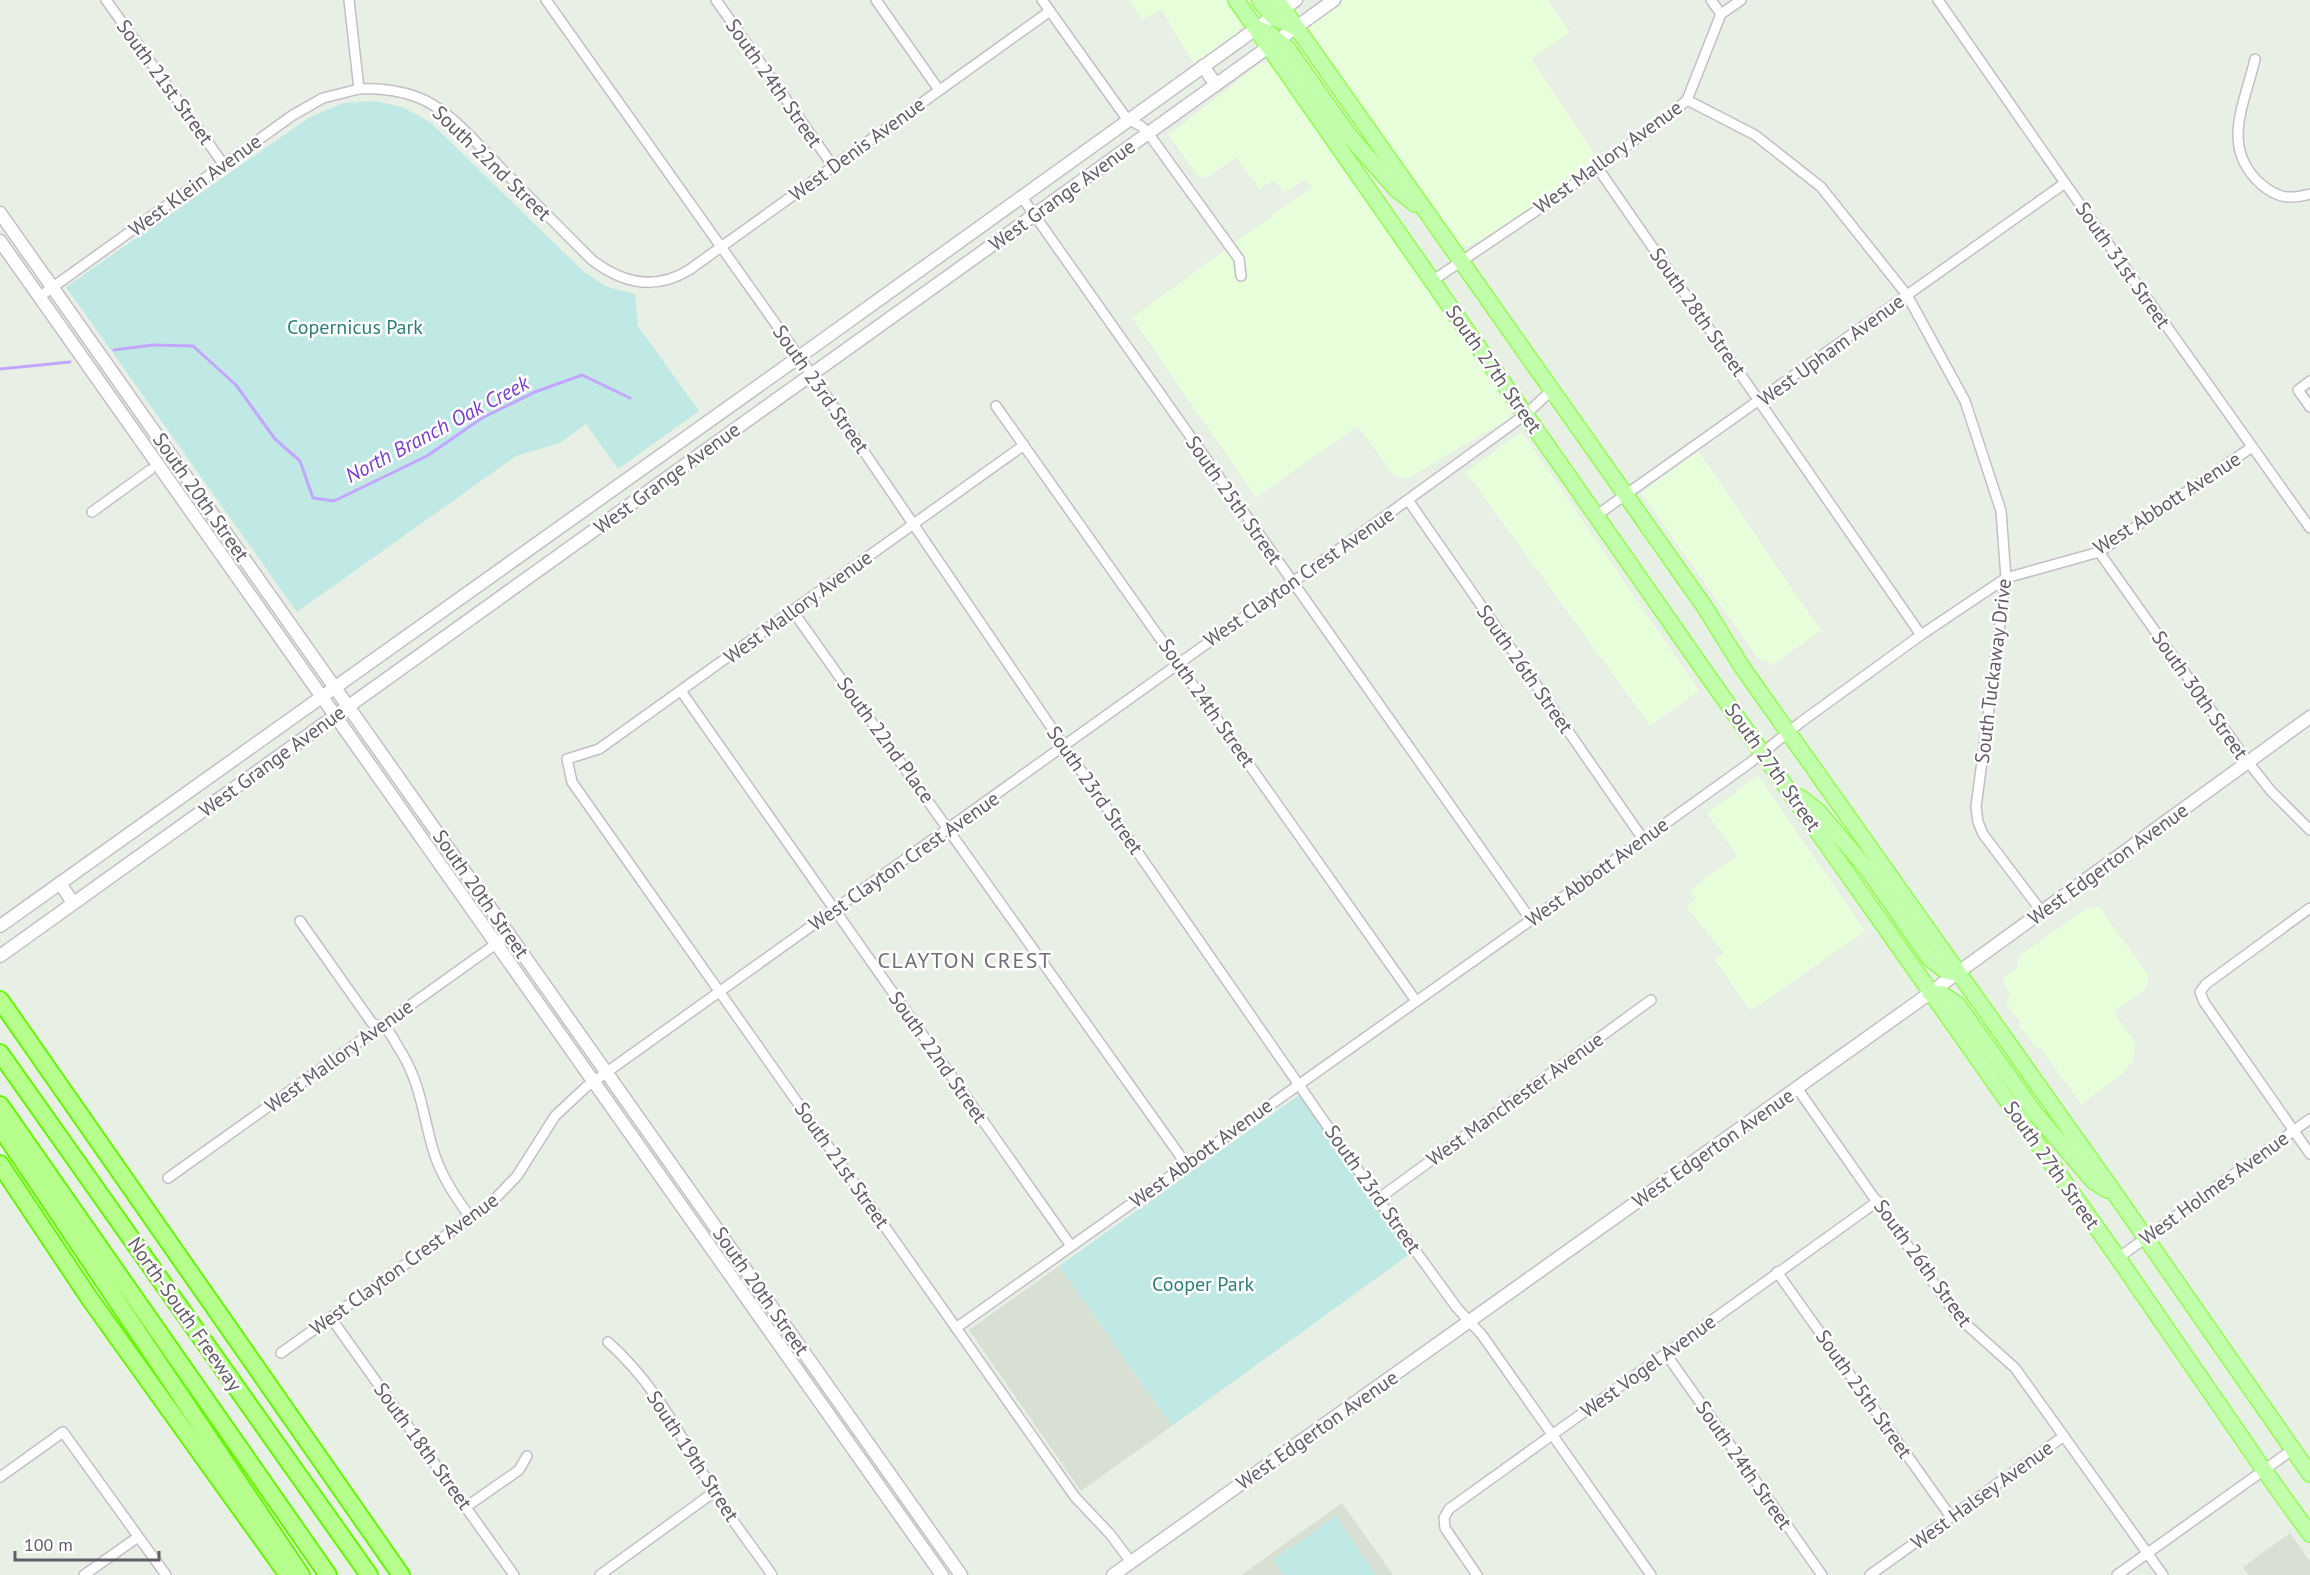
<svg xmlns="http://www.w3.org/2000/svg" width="2310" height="1575" font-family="'PT Sans',sans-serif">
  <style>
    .commercial { fill: #e7ffdb }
    .education { fill: #d8e0d3 }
    .green { fill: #c0e9e5 }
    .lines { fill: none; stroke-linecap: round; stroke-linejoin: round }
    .stream { stroke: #c3a6ff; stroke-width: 3 }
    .minor-casing { stroke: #c3bec6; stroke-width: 12 }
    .tertiary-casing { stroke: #c3bec6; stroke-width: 15 }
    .primary-casing { stroke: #94fb53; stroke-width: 18 }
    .motorway-casing { stroke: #67f500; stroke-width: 20 }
    .minor { stroke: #fff; stroke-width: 9 }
    .tertiary { stroke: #fff; stroke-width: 12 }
    .primary { stroke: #c2ffab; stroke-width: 15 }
    .motorway { stroke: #b6ff8d; stroke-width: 16 }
    .labels { text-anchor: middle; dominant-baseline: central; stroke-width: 5; stroke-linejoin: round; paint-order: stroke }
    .street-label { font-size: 20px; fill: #615c66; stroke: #fff }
    .park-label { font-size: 20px; fill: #2c7d79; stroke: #fff }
    .water-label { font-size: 21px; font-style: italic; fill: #783fcc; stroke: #fff }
    .quarter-label { font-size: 22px; letter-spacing: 1.5px; fill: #726d78; stroke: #fff }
  </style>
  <rect width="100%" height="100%" fill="#e8f0e5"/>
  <g class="commercial">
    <polygon points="1128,0 1226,0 1242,25 1237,33 1194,64 1161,9 1142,20"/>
    <polygon points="1343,0 1547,0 1570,32 1531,59 1598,160 1511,222 1470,246 1461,246 1312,36 1310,31 1312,23"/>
    <polygon points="1267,63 1273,67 1510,406 1511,415 1508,419 1406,479 1394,475 1358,426 1256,497 1132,318 1312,187 1306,179 1284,193 1274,180 1260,189 1236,157 1205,179 1196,173 1169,135 1259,64"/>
    <polygon points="1522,432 1699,691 1650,725 1466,472"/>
    <polygon points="1698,451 1821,631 1771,665 1766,659 1761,662 1641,493"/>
    <polygon points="1758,776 1865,931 1751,1011 1715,960 1724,953 1686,906 1696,899 1690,890 1737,856 1707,813"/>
    <polygon points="2099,907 2148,975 2146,988 2114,1012 2136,1044 2133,1061 2121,1075 2081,1104 2041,1048 2038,1049 2034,1046 2019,1025 2021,1023 2006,1002 2011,994 2004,984 2004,980 2006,976 2019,966 2017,962 2022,954 2088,908"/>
  </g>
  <g class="education">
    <polygon points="1059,1266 1172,1426 1081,1491 969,1330"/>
    <polygon points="1342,1503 1393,1575 1241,1575"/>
    <polygon points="2290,1533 2310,1561 2310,1575 2249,1575 2243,1567"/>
  </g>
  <g class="green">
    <polygon points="376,101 404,108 430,122 584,272 607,287 635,294 638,326 699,411 618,469 586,424 560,443 516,456 297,612 66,287 310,117 343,103"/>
    <polygon points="1299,1095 1410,1254 1172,1426 1059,1266"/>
    <polygon points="1336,1516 1376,1575 1283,1575 1273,1560"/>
  </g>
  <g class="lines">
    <g class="stream">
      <polyline points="114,350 152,345 193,346 236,385 275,439 300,461 313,498 334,501 427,456 482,418 535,392 582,375 630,398"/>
      <polyline points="0,369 70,362"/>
    </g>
    <defs>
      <g id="minor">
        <polyline points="106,0 224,165"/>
        <path d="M349 0 359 89C379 88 398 90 417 97 449 109 474 141 498 165 529 197 560 228 592 260 622 283 655 291 689 270L1050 11"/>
        <polyline points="546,0 812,375 1064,746 1378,1199 1457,1308 1482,1335 1651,1575"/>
        <polyline points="716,0 833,166"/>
        <polyline points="876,0 939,90"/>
        <polyline points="1042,0 1127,119 1141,126 1148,133 1239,259 1241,276"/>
        <polyline points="1711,0 1721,14"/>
        <polyline points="1938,0 2065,183 2310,528"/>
        <path d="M2255 59C2245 104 2219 148 2262 185 2279 199 2290 199 2310 194"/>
        <polyline points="1687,100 1755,135 1821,187 1907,295 1965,401 2001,511 2006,578 1976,807 1978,822 1983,834 2042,912"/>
        <polyline points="1597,167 1921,635"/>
        <polyline points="1021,196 1531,920"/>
        <polyline points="1432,281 1542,207 1667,117 1687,100 1721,14 1741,0"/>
        <polyline points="39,297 293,115 323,98 359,89"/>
        <polyline points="2310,381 2298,390 2310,407"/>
        <polyline points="996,406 1416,1001"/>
        <polyline points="1024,445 599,749 567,759 572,782 1075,1497 1110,1534 1131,1562"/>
        <polyline points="1408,500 1643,839"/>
        <polyline points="92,512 150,470"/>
        <polyline points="1597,515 2065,183"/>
        <polyline points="2099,552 2248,762 2271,791 2310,830"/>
        <polyline points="792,610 1186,1164"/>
        <polyline points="681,691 1071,1246"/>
        <polyline points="2310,908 2206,984 2200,992 2204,1002 2310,1154"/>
        <path d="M300 921 372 1023C377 1025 384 1028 388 1031 392 1035 395 1042 398 1047 420 1080 422 1110 432 1146 439 1173 454 1196 471 1218"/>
        <polyline points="1797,1088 1957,1316 2015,1368 2163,1575"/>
        <polyline points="168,1178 510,934"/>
        <polyline points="1378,1199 1651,1000"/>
        <polyline points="2118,1258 2310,1119"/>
        <polyline points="1777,1272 1951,1517"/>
        <polyline points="331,1318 514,1575"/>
        <polyline points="956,1328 1531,920 1751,762 1801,722 1921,635 2006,578 2099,552 2252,447"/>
        <path d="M608 1342C658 1387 680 1436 714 1492 731 1520 753 1547 772 1575"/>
        <polyline points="281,1353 491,1203 517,1176 555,1116 586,1087 1398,507 1526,414 1551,391"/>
        <polyline points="1666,1354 1822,1575"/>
        <polyline points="0,1477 63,1432 166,1575"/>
        <polyline points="466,1507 519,1470 527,1456"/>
        <polyline points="84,1575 138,1537"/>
        <polyline points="600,1575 714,1492"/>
        <polyline points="1477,1575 1445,1528 1444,1518 1449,1509 1878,1201"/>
        <polyline points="1870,1575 2064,1436"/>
        <polyline points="2117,1575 2292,1450"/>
      </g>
      <g id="tertiary">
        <polyline points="1203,66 1216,85"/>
        <polyline points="0,213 961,1575"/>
        <polyline points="0,241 942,1575"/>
        <polyline points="60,883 73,903"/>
        <polyline points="0,926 799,357 1296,0"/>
        <polyline points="0,956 1334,0"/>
        <polyline points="1113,1575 1916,1003 2310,717"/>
      </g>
      <g id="primary">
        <polyline points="1236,0 1708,676 2118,1258 2264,1470 2310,1534"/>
        <polyline points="1259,0 1273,17 1297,28"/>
        <polyline points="1277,0 1704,606 1742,667 2118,1198 2310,1474"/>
        <polyline points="1256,28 1269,33 1288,49 1351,138 1396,189 1415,204"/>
        <polyline points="1800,797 1818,811 1868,870 1930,959 1946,971 1958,973"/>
        <polyline points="1930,993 1942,994 1958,1005 2035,1113 2093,1181 2107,1190"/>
      </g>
      <g id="motorway">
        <polyline points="0,1000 401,1575"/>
        <polyline points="0,1053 369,1575"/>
        <polyline points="0,1105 328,1575"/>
        <polyline points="0,1127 301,1575"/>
        <polyline points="0,1164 90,1299 288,1575"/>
      </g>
    </defs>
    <use href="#minor" class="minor-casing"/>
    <use href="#tertiary" class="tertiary-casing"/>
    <use href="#primary" class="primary-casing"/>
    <use href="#motorway" class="motorway-casing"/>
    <use href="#minor" class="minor"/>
    <use href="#tertiary" class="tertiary"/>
    <use href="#primary" class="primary"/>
    <use href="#motorway" class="motorway"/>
  </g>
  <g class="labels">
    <g class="street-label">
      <text transform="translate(165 82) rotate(54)">South 21st Street</text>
      <text transform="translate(774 83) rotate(55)">South 24th Street</text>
      <text transform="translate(857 149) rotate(-36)">West Denis Avenue</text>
      <text transform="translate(1608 157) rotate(-36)">West Mallory Avenue</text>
      <text transform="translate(492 163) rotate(44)">South 22nd Street</text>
      <text transform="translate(195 185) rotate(-36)">West Klein Avenue</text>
      <text transform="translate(1062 195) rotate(-36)">West Grange Avenue</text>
      <text transform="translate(2123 265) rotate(55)">South 31st Street</text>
      <text transform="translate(1698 312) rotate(55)">South 28th Street</text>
      <text transform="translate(1831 350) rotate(-36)">West Upham Avenue</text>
      <text transform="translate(1494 369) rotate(55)">South 27th Street</text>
      <text transform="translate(821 389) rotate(55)">South 23rd Street</text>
      <text transform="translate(667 478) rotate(-36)">West Grange Avenue</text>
      <text transform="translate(201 497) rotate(55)">South 20th Street</text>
      <text transform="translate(1234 500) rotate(55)">South 25th Street</text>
      <text transform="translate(2167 503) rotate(-33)">West Abbott Avenue</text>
      <text transform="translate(1299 577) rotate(-35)">West Clayton Crest Avenue</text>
      <text transform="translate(798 607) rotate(-36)">West Mallory Avenue</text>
      <text transform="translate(1525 669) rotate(55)">South 26th Street</text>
      <text transform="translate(1993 671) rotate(-83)">South Tuckaway Drive</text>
      <text transform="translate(2200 695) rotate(55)">South 30th Street</text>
      <text transform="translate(1207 703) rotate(55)">South 24th Street</text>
      <text transform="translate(886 740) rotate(54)">South 22nd Place</text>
      <text transform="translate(272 761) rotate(-36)">West Grange Avenue</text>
      <text transform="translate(1773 767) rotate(55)">South 27th Street</text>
      <text transform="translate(1095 790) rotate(55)">South 23rd Street</text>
      <text transform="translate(904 861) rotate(-35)">West Clayton Crest Avenue</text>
      <text transform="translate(2108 864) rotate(-36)">West Edgerton Avenue</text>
      <text transform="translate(1597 872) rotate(-36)">West Abbott Avenue</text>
      <text transform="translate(481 894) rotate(55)">South 20th Street</text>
      <text transform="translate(339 1056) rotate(-36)">West Mallory Avenue</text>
      <text transform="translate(938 1057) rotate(55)">South 22nd Street</text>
      <text transform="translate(1515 1099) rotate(-36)">West Manchester Avenue</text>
      <text transform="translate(1713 1148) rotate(-35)">West Edgerton Avenue</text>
      <text transform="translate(1201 1153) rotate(-36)">West Abbott Avenue</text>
      <text transform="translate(842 1165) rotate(55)">South 21st Street</text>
      <text transform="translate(2052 1165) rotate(55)">South 27th Street</text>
      <text transform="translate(2214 1188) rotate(-36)">West Holmes Avenue</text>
      <text transform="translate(1373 1189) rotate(55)">South 23rd Street</text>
      <text transform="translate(1923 1263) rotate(54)">South 26th Street</text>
      <text transform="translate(404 1264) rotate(-36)">West Clayton Crest Avenue</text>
      <text transform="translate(761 1291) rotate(55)">South 20th Street</text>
      <text transform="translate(185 1314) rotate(55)">North-South Freeway</text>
      <text transform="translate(1648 1366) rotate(-36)">West Vogel Avenue</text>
      <text transform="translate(1864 1394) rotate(55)">South 25th Street</text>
      <text transform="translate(1317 1430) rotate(-35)">West Edgerton Avenue</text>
      <text transform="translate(423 1446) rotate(54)">South 18th Street</text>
      <text transform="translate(693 1456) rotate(57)">South 19th Street</text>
      <text transform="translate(1744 1465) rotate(55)">South 24th Street</text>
      <text transform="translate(1982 1495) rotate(-36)">West Halsey Avenue</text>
    </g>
    <g class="park-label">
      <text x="355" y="327">Copernicus Park</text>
      <text x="1203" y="1284">Cooper Park</text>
    </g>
    <g class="water-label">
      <text transform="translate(437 429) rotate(-28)">North Branch Oak Creek</text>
    </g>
    <g class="quarter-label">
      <text x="965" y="960">CLAYTON CREST</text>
    </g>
  </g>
  <path d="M15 1551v9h144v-9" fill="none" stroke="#615c66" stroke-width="3"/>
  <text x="24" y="1551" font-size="18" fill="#615c66" stroke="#ffffff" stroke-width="4.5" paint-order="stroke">100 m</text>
</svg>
